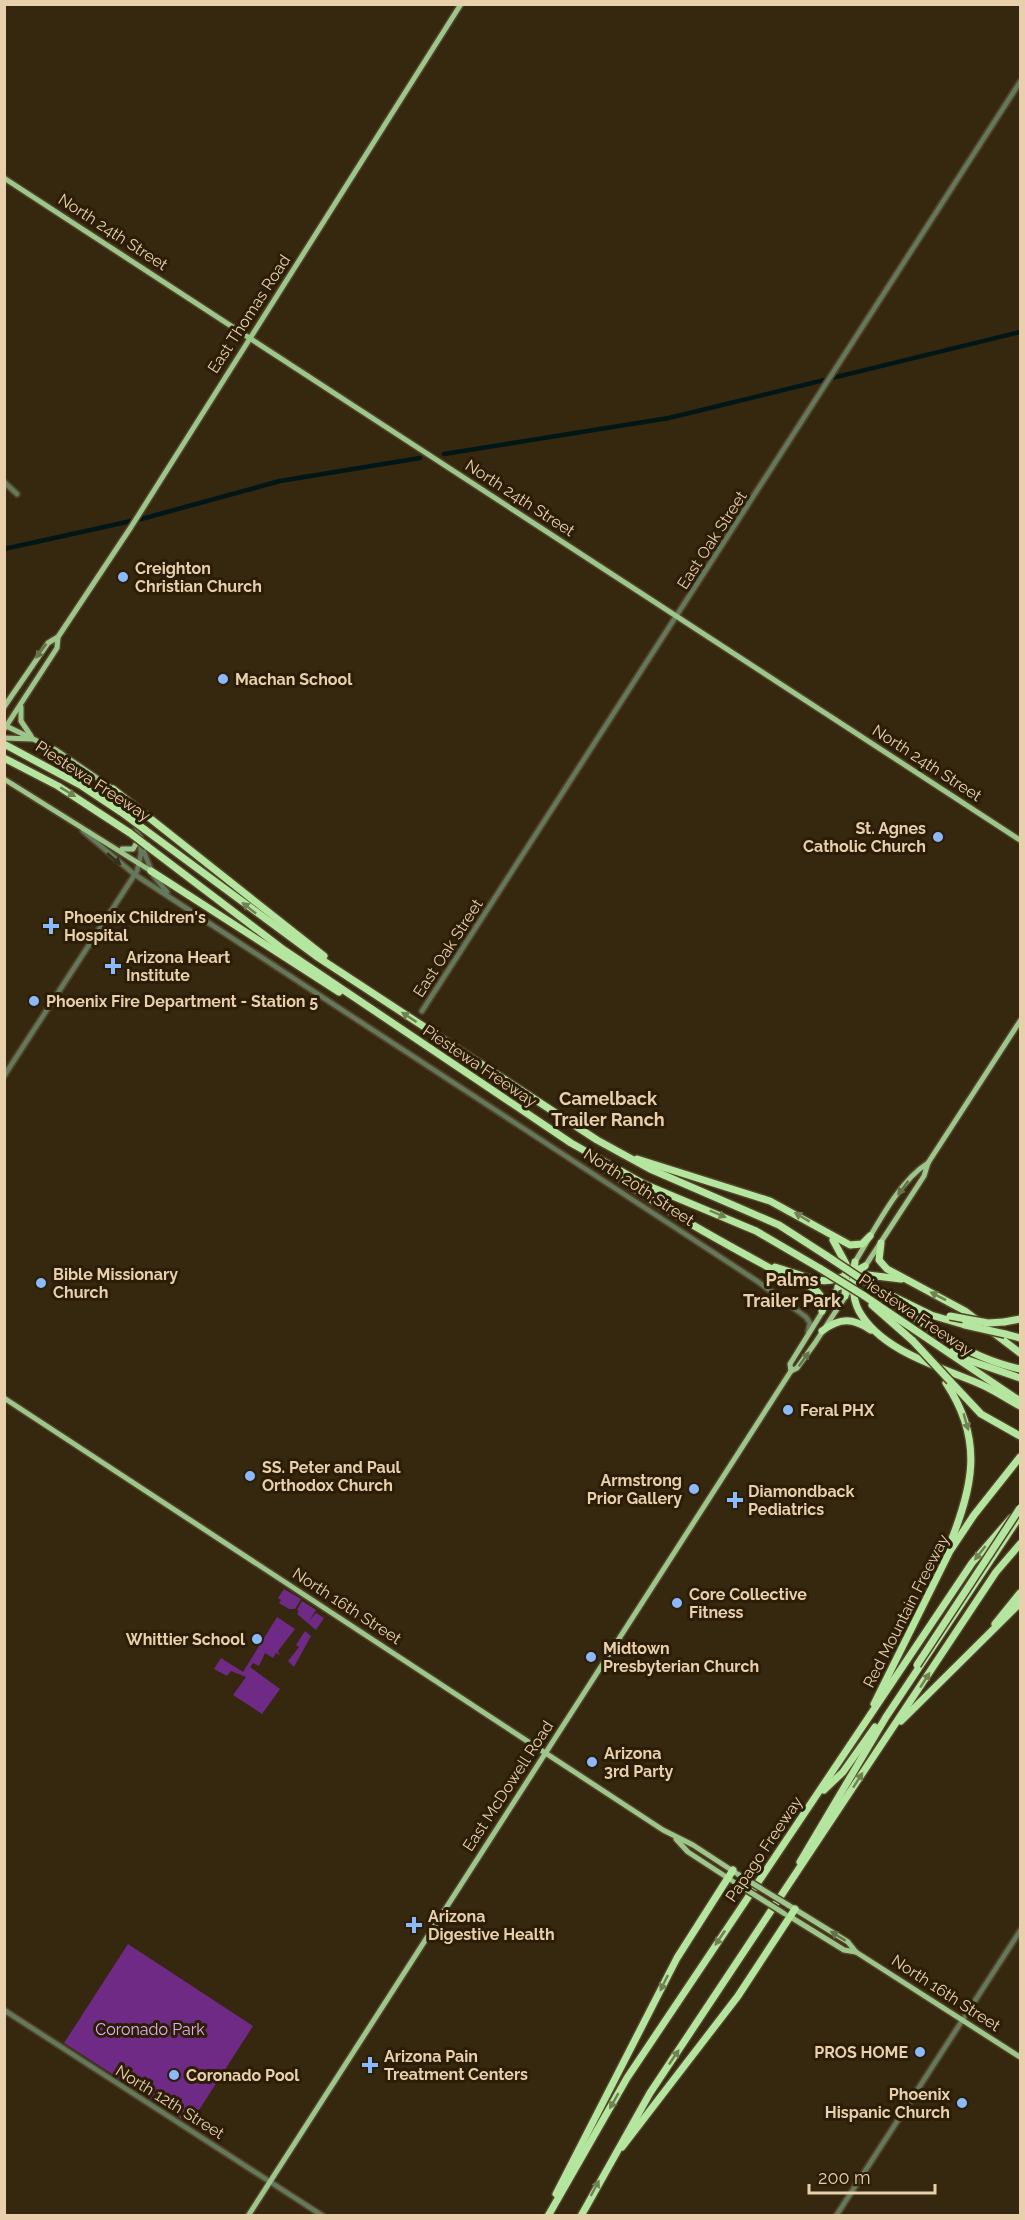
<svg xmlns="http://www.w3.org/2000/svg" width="1025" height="2220" font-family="Raleway,sans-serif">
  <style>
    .green { fill: #6e2a85 }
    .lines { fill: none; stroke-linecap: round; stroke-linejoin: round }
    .canal { stroke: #001617; stroke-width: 4.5 }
    .minor-casing { stroke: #524228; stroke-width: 8 }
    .major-casing { stroke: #524228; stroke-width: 8 }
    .highway-casing { stroke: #524228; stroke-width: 10 }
    .minor { stroke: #64785c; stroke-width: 4.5 }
    .major { stroke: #9dc68c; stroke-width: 5 }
    .highway { stroke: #b4e69f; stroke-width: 7 }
    .major-bridge-casing { stroke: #524228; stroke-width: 8; stroke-linecap: butt }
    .highway-bridge-casing { stroke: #524228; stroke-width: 10; stroke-linecap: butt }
    .major-bridge { stroke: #9dc68c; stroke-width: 5 }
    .highway-bridge { stroke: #b4e69f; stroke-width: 7 }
    .oneway { fill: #647249 }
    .oneway2 { fill: #708252 }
    .oneway3 { fill: #372f17 }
    .poi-dot { fill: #8abafc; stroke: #2c1d06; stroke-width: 2 }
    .labels { text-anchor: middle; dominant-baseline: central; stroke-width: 6; stroke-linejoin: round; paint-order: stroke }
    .street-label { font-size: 16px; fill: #e8d0ad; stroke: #2c1d06 }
    .poi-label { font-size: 16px; font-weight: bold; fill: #e8d0ad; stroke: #2c1d06; text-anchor: start }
    .park-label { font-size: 16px; fill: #e2aff5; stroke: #2c1d06 }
    .neighbourhood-label { font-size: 18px; font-weight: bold; fill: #e8d0ad; stroke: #2c1d06 }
  </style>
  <rect width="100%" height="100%" fill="#36270f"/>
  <g class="green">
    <polygon points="284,1589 301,1599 295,1609 289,1609 279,1603 281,1600 278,1598"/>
    <polygon points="302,1601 316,1610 309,1621 316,1613 324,1618 316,1630 297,1614 299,1611 297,1610"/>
    <polygon points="277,1617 295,1629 278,1651 280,1655 276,1653 273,1658 265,1653 259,1666 253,1663 250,1667 280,1689 262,1714 233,1695 246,1677 231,1671 227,1676 214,1669 221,1658 243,1672"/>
    <polygon points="305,1631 311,1636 294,1667 288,1661 299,1647 296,1645"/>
    <polygon points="128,1944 253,2026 190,2124 64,2043"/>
  </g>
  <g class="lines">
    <g class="canal">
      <polyline points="444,454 669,418 1020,332"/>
      <polyline points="4,549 145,518 280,481 420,458"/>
    </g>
    <defs>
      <g id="minor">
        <polyline points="4,482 17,494"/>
        <polyline points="123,800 133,816 140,839"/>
        <polyline points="83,831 134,874 757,1281 806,1317 810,1323 808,1332"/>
        <polyline points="142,847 153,875 167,892"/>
        <polyline points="422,1011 1020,82"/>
        <polyline points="4,1076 137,871 141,854 140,840"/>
        <polyline points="4,2010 323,2216"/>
        <polyline points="836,2216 1020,1931"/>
      </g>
      <g id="major">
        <polyline points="4,178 1020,840"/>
        <polyline points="4,707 48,643 58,637 131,527 461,4"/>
        <polyline points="21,707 21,721 31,736"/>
        <polyline points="4,725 56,750 113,789"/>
        <polyline points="5,728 57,648 58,637"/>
        <polyline points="4,738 33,739"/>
        <polyline points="4,779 151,871"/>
        <polyline points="122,849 133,849 140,837"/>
        <path d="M853 1265C873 1234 896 1183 928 1163"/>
        <polyline points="791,1371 790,1364 839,1285"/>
        <polyline points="4,1398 663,1830 693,1845 739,1875"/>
        <polyline points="676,1839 688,1852 731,1880"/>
        <polyline points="788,1905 848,1942 856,1952 1020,2057"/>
        <polyline points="789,1916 844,1950 856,1952"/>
        <polyline points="248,2216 791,1371 797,1368 815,1343 924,1176 928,1163 1020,1021"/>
      </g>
      <g id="highway">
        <polyline points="4,744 82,786 121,812"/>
        <polyline points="4,758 58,786 130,833"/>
        <polyline points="113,789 324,956"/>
        <polyline points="144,829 316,956 597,1140 650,1169 779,1225 827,1256"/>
        <polyline points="147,846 284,950 571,1143 644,1184 756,1231 821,1269"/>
        <polyline points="151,871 339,992"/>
        <polyline points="637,1159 770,1201 850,1245 862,1244 870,1236"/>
        <path d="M595 1161C652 1204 718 1240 781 1274 796 1282 815 1283 823 1300L822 1311"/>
        <polyline points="833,1240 846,1264 845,1296"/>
        <polyline points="881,1243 879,1260 887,1269 965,1311 1020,1353"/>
        <path d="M855 1262C853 1279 851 1296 859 1311 882 1352 941 1367 980 1384 994 1390 1007 1399 1020 1406"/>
        <path d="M775 1267C818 1279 821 1291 865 1266"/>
        <path d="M869 1284C915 1319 963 1357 1020 1369"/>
        <polyline points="838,1287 868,1275 901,1279"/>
        <polyline points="884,1292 931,1315 965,1325"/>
        <polyline points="863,1295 1020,1401"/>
        <polyline points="872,1305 913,1341"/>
        <polyline points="1004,1322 1020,1319"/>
        <path d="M822 1331C840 1317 853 1318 871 1330"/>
        <polyline points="1005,1334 1020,1338"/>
        <polyline points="953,1351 968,1360 1020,1378"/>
        <polyline points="950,1381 981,1414 1020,1436"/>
        <path d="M946 1383C984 1440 973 1487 949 1546"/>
        <polyline points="995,1624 1020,1593"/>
        <polyline points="874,1704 950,1551 974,1515 1020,1457"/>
        <polyline points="901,1721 1020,1603"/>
        <polyline points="824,1790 843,1772 875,1727"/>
        <polyline points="800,1862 886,1717 1020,1516"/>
        <polyline points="622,2147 738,1996 795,1909"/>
        <polyline points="556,2194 677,1958 733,1870"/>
        <polyline points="548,2216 627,2078 972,1563 1011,1518"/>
        <polyline points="581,2216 650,2093 996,1572 1020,1544"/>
      </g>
    </defs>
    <use href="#minor" class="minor-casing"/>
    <use href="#major" class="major-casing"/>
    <use href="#highway" class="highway-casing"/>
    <use href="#minor" class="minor"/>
    <use href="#major" class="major"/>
    <use href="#highway" class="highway"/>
    <defs>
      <g id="major-bridge">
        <polyline points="739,1875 788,1905"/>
        <polyline points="734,1882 785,1914"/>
      </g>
      <g id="highway-bridge">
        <polyline points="121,812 144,829"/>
        <polyline points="130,833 147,846"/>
        <polyline points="827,1256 869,1284"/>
        <polyline points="821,1269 863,1295"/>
        <polyline points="950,1316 988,1323 1004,1322"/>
        <polyline points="965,1325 1005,1334"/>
        <polyline points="913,1341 950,1381"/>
        <polyline points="917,1665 1020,1508"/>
      </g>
    </defs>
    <use href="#major-bridge" class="major-bridge-casing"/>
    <use href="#highway-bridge" class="highway-bridge-casing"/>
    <use href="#major-bridge" class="major-bridge"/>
    <use href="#highway-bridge" class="highway-bridge"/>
  </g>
  <defs><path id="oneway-solid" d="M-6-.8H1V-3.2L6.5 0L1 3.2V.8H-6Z" transform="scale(1.5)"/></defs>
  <g class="oneway">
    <use href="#oneway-solid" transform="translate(41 651) rotate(126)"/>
    <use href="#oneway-solid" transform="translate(903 1188) rotate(127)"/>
    <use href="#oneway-solid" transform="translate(804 1359) rotate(-55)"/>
    <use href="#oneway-solid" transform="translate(838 1936) rotate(-148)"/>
  </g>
  <g class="oneway2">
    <use href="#oneway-solid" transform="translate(68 792) rotate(31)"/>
    <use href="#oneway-solid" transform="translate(249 908) rotate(-142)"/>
    <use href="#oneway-solid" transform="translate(409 1017) rotate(-147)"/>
    <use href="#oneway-solid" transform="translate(718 1214) rotate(23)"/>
    <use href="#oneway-solid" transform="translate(802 1217) rotate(-149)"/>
    <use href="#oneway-solid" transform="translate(938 1296) rotate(-153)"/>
    <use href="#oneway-solid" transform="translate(966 1422) rotate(74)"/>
    <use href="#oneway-solid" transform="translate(980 1553) rotate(128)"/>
    <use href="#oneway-solid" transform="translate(925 1680) rotate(-57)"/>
    <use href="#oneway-solid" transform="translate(858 1780) rotate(-57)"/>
    <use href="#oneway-solid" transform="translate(720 1938) rotate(124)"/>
    <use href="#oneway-solid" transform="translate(664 1983) rotate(116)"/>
    <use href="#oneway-solid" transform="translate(674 2057) rotate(-56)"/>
    <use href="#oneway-solid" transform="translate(614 2101) rotate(120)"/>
    <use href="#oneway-solid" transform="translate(595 2188) rotate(-62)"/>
  </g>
  <use class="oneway3" href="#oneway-solid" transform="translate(114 859) rotate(40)"/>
  <g class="poi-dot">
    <circle cx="123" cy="577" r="6"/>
    <circle cx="223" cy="679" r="6"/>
    <circle cx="938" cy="837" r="6"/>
    <path d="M48 917h6v6h6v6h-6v6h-6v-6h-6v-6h6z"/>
    <path d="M110 957h6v6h6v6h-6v6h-6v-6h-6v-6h6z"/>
    <circle cx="34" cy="1001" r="6"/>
    <circle cx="41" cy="1283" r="6"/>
    <circle cx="788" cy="1410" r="6"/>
    <circle cx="250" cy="1476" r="6"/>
    <circle cx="694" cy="1489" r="6"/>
    <path d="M732 1491h6v6h6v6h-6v6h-6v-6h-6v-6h6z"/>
    <circle cx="677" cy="1603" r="6"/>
    <circle cx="257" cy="1639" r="6"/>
    <circle cx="591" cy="1657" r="6"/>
    <circle cx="592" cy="1762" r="6"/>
    <path d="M411 1916h6v6h6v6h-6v6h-6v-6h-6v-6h6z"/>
    <circle cx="920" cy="2052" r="6"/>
    <path d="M367 2056h6v6h6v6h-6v6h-6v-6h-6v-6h6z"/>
    <circle cx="174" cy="2075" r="6"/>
    <circle cx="962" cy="2103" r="6"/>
  </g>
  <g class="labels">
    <g class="street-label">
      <text transform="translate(113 232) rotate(33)">North 24th Street</text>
      <text transform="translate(249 314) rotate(-57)">East Thomas Road</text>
      <text transform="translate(520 498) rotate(33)">North 24th Street</text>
      <text transform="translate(712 540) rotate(-57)">East Oak Street</text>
      <text transform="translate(927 763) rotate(33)">North 24th Street</text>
      <text transform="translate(93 781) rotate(33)">Piestewa Freeway</text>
      <text transform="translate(448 948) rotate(-57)">East Oak Street</text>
      <text transform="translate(480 1066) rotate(34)">Piestewa Freeway</text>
      <text transform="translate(639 1187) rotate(33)">North 20th Street</text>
      <text transform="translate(916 1315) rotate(34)">Piestewa Freeway</text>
      <text transform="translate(347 1606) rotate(33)">North 16th Street</text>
      <text transform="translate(906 1611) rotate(-63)">Red Mountain Freeway</text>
      <text transform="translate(508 1786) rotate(-57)">East McDowell Road</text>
      <text transform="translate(764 1849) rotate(-56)">Papago Freeway</text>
      <text transform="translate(946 1993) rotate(33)">North 16th Street</text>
      <text transform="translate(170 2102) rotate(32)">North 12th Street</text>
    </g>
    <g class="poi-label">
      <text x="135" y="568">Creighton<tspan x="135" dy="18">Christian Church</tspan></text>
      <text x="235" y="679">Machan School</text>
      <text x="926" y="828" text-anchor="end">St. Agnes<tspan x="926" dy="18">Catholic Church</tspan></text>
      <text x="64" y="917">Phoenix Children's<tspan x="64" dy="18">Hospital</tspan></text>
      <text x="126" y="957">Arizona Heart<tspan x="126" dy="18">Institute</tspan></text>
      <text x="46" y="1001">Phoenix Fire Department - Station 5</text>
      <text x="53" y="1274">Bible Missionary<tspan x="53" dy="18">Church</tspan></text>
      <text x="800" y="1410">Feral PHX</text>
      <text x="262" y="1467">SS. Peter and Paul<tspan x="262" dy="18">Orthodox Church</tspan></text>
      <text x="682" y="1480" text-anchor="end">Armstrong<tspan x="682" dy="18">Prior Gallery</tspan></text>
      <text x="748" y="1491">Diamondback<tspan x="748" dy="18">Pediatrics</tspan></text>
      <text x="689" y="1594">Core Collective<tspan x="689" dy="18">Fitness</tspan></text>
      <text x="245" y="1639" text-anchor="end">Whittier School</text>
      <text x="603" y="1648">Midtown<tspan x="603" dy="18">Presbyterian Church</tspan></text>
      <text x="604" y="1753">Arizona<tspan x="604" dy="18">3rd Party</tspan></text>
      <text x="428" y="1916">Arizona<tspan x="428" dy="18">Digestive Health</tspan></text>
      <text x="908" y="2052" text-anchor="end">PROS HOME</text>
      <text x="384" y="2056">Arizona Pain<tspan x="384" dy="18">Treatment Centers</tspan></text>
      <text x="186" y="2075">Coronado Pool</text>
      <text x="950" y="2094" text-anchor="end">Phoenix<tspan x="950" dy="18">Hispanic Church</tspan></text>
    </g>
    <g class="park-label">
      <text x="150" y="2029">Coronado Park</text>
    </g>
    <g class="neighbourhood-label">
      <text x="608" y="1098">Camelback<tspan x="608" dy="21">Trailer Ranch</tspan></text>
      <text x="792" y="1279">Palms<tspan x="792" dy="21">Trailer Park</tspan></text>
    </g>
  </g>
  <rect width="1025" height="2220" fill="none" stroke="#e8d0ad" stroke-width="12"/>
  <path d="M809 2184v9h126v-9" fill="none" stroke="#e8d0ad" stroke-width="3"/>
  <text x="818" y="2184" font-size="18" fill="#e8d0ad" stroke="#2c1d06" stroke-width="4.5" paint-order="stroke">200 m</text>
</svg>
